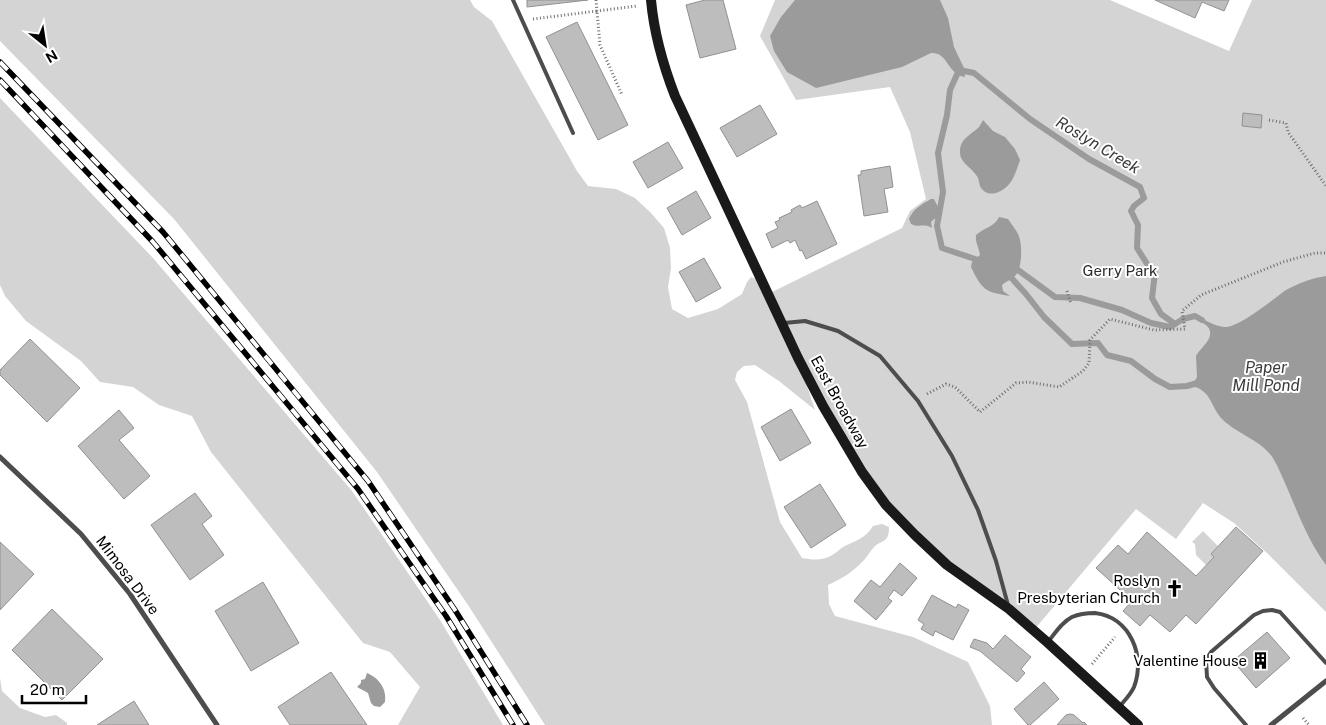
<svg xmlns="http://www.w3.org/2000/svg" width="1326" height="725" font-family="'Public Sans',sans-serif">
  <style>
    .green { fill: #d4d4d4 }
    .water { fill: #9b9b9b }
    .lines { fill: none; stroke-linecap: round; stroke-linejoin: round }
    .stream { stroke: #9b9b9b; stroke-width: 6 }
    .building { fill: #bdbdbd; stroke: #919191 }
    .path { stroke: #6f6f6f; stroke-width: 3; stroke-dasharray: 1 2.5; stroke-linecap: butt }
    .service { stroke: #4d4d4d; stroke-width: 4 }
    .minor { stroke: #4d4d4d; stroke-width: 5 }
    .secondary { stroke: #1a1a1a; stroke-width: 10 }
    .rail-casing { stroke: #000; stroke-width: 5.5 }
    .rail { stroke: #fff; stroke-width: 4; stroke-dasharray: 11; stroke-linecap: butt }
    .labels { text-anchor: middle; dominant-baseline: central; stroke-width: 4; stroke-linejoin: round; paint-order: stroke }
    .park-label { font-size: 15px; fill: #2b2b2b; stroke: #fff }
    .street-label { font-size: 15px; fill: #000; stroke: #fff }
    .poi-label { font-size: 15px; fill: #000; stroke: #fff; text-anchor: end }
    .water-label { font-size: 16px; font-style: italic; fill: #3c3c3c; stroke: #fff }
  </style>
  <rect width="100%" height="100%" fill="#fff"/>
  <g class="green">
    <path d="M0 0H470L474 7 492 21 577 171 588 186 616 189 635 198 651 213 664 228 670 248 671 268 668 287 672 309 688 318 718 309 742 294 747 282 751 277 756 279 768 294 902 228 910 211 926 199 910 132 890 87 796 100 760 36 775 0H1110L1229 51 1252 0H1326V612L1268 554 1234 523 1203 503 1176 539 1136 509 1034 630 947 565 886 505 799 362 815 410 779 381 755 365 744 366 737 372 735 380 747 402 780 522 802 558C812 560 823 561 832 555 837 553 840 548 845 546 857 540 866 538 873 526L882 524 889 527C889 544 882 539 874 547 870 551 868 556 864 560 853 572 843 578 828 585L829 604 835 616 913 637 968 662 990 706 992 725H545L468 605 377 472 174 219 0 41Z"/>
    <polygon points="0,98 153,258 352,491 440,620 503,725 398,725 420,687 390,652 363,643 211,452 192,416 159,405 133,387 100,382 81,361 26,321 5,296 0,285"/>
    <polygon points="1203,531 1218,546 1211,554 1214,557 1206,565 1196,555 1195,544 1192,542"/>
    <polygon points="0,678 2,691 20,708 45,717 56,715 67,723 67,725 0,725"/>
  </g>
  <g class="water">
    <path d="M795 0H940L948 18 954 47 964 68 965 77C962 76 959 76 957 74 947 67 945 52 931 53L902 67 816 88 787 72 774 51 770 36 781 17Z"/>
    <path d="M983 120 993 131 1005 137 1015 149 1020 160C1015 174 1012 188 996 193 990 194 986 194 982 189 978 185 980 179 976 175 970 166 959 163 960 150 961 138 972 134 979 127 980 126 983 120 983 120Z"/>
    <path d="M931 199H934L941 213C940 217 934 218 931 222L932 228C925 223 918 228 911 224L909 219C913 209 922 204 931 199Z"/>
    <path d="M999 217 1008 219C1012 225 1019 233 1020 240 1022 249 1022 269 1015 276 1012 280 1006 281 1002 285L1003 291 1010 296C985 292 982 290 971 267L972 262 980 255C979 248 975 242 976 235 983 228 995 227 999 217Z"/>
    <path d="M1326 276V565C1309 542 1299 516 1288 490 1283 479 1279 468 1273 458 1261 440 1237 434 1222 419 1210 406 1212 391 1192 386L1197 377 1196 356C1200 348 1216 338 1208 327 1204 323 1199 321 1195 316 1205 319 1213 326 1224 327 1239 328 1273 299 1286 290 1299 283 1312 278 1326 276Z"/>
    <path d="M367 673C379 678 387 689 385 702L380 707 374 706 371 703 368 693 357 687 361 683V680L365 679Z"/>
  </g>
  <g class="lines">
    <g class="stream">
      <polyline points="958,69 959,70 974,73 1030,119 1089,159 1140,187 1144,198 1134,206 1131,211 1138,225 1137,248 1149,267 1155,273 1152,298 1161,314 1175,324"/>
      <polyline points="959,70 950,90 947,115 938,153 943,192 937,226 942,248 981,261"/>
      <polyline points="1010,269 1018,270 1055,297 1080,298 1122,310 1151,323 1170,327 1183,319 1195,316 1202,320"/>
      <polyline points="1007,273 1026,294 1044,317 1072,344 1098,343 1107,355 1131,361 1155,379 1170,387 1187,386 1201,382"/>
    </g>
  </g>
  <g class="building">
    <polygon points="527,0 588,0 527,7"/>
    <polygon points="705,0 723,0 736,49 700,58 686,5"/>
    <polygon points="1155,0 1229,0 1224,11 1202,2 1195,18"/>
    <polygon points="577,22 628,125 598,140 546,37"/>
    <polygon points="760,105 777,134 737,157 720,128"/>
    <polygon points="1243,113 1262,115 1261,128 1242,126"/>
    <polygon points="668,142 683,168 648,188 633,162"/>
    <polygon points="890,166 893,187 884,189 888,212 864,216 858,175 861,175 861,171"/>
    <polygon points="696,191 711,218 682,235 667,208"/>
    <polygon points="817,201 837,244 806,259 802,250 800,251 795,240 790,243 788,240 772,248 766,234 778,228 775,222 780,220 779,218 792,212 791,210 800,205 802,208"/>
    <polygon points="704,258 721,288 696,302 679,272"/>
    <polygon points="30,339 80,388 47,422 0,375 0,370"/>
    <polygon points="791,409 811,443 780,461 761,427"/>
    <polygon points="119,410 134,428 119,440 150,476 124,499 78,446"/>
    <polygon points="820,484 846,525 811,548 784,507"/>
    <polygon points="195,493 212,516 202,524 224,555 190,580 151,525"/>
    <polygon points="1236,527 1263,551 1196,624 1186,615 1170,632 1150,615 1140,626 1123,611 1132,601 1096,568 1118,545 1128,554 1147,532 1196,576 1214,557 1211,554"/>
    <polygon points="0,542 34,574 0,610"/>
    <polygon points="900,563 917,578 902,596 894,590 888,598 892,601 876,620 854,601 871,580 880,587"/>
    <polygon points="263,582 299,643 251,671 215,611"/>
    <polygon points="932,595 956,608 958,604 969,610 953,640 935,631 933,636 921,629 924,624 918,620"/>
    <polygon points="52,609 103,659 62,700 12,650"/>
    <polygon points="1267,632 1290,658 1256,688 1233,661"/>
    <polygon points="1005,635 1031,657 1021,669 1025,673 1017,682 980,651 970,647 974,639 987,643 993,649"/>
    <polygon points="331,672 367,725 290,725 278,707"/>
    <polygon points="1044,682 1059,699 1030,725 1028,725 1014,709"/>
    <polygon points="134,701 149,725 97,725"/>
    <polygon points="1070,714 1074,715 1083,723 1084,722 1087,725 1057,725 1066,715"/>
  </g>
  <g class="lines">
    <g class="path">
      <polyline points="596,0 597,11 637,6"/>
      <polyline points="533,19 597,11 600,45 622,95"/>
      <polyline points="1269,120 1286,123 1288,132 1326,186"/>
      <polyline points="1067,291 1071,304"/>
      <polyline points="927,394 946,384 955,387 980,412 1016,383 1028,382 1059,387 1083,371 1089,363 1090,340 1110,319 1154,330 1185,329 1182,311 1201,295 1283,262 1315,253 1326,253"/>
      <polyline points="1092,664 1115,637"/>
      <polyline points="1303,718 1309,725"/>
    </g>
    <g class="service">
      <polyline points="513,0 573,133"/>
      <polyline points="784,323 805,321 838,331 880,356 918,401 952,456 978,510 996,561 1008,605"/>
      <path d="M1048 642C1055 633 1062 622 1072 617 1079 614 1088 613 1095 613 1130 617 1146 656 1134 687 1131 694 1125 700 1120 706"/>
      <polyline points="1246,725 1214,688 1207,677 1206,660 1211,652 1254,615 1263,611 1272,610 1280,612 1326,663"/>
    </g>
    <g class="minor">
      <polyline points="0,457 81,534 130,594 217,725"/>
      <polyline points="1271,725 1326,681"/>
    </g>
    <path class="secondary" d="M651 0C654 33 663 65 675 96L798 358 823 406 862 472 886 505 915 535 947 565 1009 609 1047 642 1138 725"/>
    <defs>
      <g id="rail">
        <polyline points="0,62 163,232 368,481 455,610 527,725"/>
        <polyline points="0,80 153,242 358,489 446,616 513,725"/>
      </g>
    </defs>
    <use href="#rail" class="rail-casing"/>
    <use href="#rail" class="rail"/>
  </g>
  <defs>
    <symbol id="church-bare" viewBox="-9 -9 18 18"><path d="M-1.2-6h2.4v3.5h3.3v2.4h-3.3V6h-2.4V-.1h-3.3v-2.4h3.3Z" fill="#000" stroke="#fff" stroke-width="2.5" paint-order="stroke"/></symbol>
    <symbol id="building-bare" viewBox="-9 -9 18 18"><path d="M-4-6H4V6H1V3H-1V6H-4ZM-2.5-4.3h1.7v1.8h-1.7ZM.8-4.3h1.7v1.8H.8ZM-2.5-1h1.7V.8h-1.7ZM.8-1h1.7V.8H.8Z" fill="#000" stroke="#fff" stroke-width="2.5" paint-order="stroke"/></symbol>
  </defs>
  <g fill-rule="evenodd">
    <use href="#church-bare" x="1162" y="576" width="25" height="25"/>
    <use href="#building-bare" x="1248" y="648" width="25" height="25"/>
  </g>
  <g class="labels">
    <g class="park-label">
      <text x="1120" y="270">Gerry Park</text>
    </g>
    <g class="street-label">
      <text transform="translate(840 402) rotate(61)">East Broadway</text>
      <text transform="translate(128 575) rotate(53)">Mimosa Drive</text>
    </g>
    <g class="poi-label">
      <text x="1160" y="580">Roslyn<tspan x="1160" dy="17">Presbyterian Church</tspan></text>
      <text x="1247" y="660">Valentine House</text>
    </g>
    <g class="water-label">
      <text transform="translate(1098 145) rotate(31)">Roslyn Creek</text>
      <text x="1266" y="367">Paper<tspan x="1266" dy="18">Mill Pond</tspan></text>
    </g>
  </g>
  <g transform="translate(45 45) rotate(150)" stroke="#ffffff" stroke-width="4" paint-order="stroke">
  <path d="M0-4L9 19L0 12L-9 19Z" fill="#000000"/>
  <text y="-8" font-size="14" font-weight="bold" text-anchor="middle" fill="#000000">N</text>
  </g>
  <path d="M22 695v8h64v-8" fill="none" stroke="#000000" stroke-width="2.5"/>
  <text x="30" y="695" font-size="15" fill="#000000" stroke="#ffffff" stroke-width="4" paint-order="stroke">20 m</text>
</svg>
